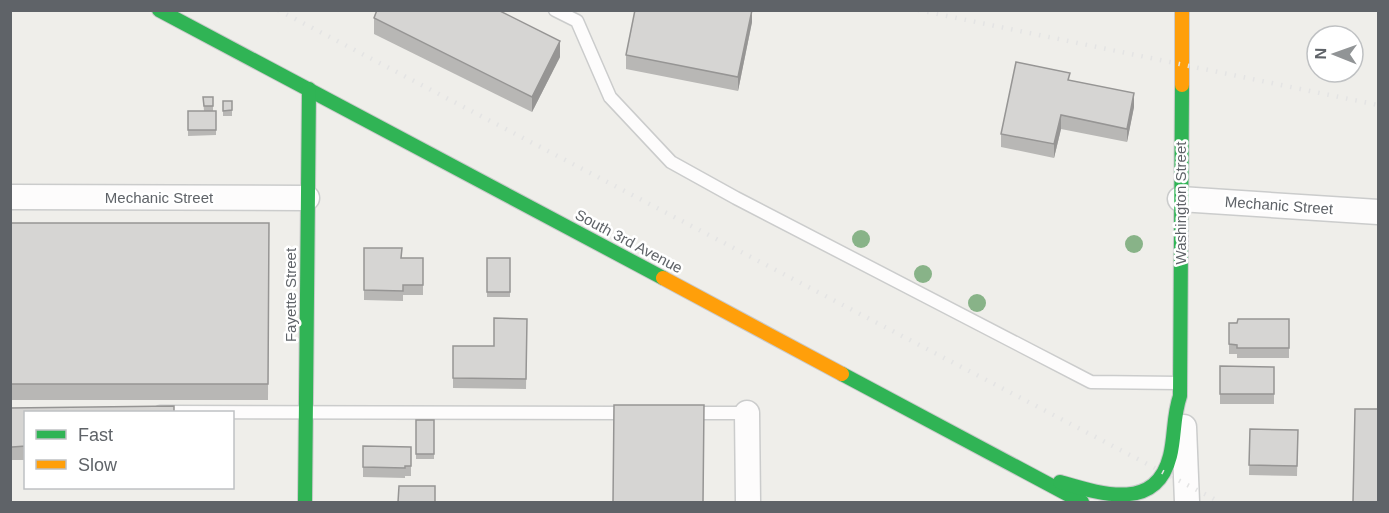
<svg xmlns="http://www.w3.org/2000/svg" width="1389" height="513" font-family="Helvetica,sans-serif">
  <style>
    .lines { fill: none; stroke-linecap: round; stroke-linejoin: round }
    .lane-casing { stroke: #cbcccc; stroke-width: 15 }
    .street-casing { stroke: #cbcccc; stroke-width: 27 }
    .fast-casing { stroke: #cacacb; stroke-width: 16 }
    .slow-casing { stroke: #cacacb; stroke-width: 16 }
    .lane { stroke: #fdfcfc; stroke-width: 12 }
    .street { stroke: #fdfcfc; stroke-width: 24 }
    .fast { stroke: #30b455; stroke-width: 14 }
    .slow { stroke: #ff9f0a; stroke-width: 14 }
    .rail { stroke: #e4e4e4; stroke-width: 4.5; stroke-dasharray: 1.5 8; stroke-linecap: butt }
    .tree { fill: #88b388 }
    .wall { fill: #b8b7b5 }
    .shaded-wall { fill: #969594 }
    .building { fill: #d6d5d3; stroke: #969594; stroke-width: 1.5 }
    .labels { text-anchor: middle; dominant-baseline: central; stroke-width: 5; stroke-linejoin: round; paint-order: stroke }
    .street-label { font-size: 15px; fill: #5f6368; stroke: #fff }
  </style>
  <rect width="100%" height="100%" fill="#efeeea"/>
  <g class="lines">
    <defs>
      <g id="lane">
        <polyline points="555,10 577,21 610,97 671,162 736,198 1091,382 1179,383"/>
        <polyline points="160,412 629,413"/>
        <polyline points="688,413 747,413"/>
      </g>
      <g id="street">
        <polyline points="10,197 307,198"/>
        <polyline points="1180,199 1378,212"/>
        <polyline points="747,413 748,502"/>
        <polyline points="1184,427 1187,502"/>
      </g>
      <g id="fast">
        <polyline points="159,10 663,278"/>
        <polyline points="842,374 1082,502"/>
        <path d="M1060 482C1101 494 1156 512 1170 456 1175 436 1173 416 1180 396L1182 85"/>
        <polyline points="305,502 309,89"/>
      </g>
      <g id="slow">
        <polyline points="1182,85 1182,10"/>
        <polyline points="663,278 842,374"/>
      </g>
    </defs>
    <use href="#lane" class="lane-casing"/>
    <use href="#street" class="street-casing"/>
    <use href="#fast" class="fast-casing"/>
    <use href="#slow" class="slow-casing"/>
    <use href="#lane" class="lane"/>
    <use href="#street" class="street"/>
    <use href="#fast" class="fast"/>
    <use href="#slow" class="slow"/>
    <g class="rail">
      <polyline points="278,10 1220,502"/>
      <polyline points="918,10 1378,105"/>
    </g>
  </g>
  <g class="tree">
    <circle cx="861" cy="239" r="9"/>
    <circle cx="1134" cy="244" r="9"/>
    <circle cx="923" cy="274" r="9"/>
    <circle cx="977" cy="303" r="9"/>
  </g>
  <g class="wall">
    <polygon points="374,18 560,57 532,112 374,34"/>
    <polygon points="752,22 738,91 626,69 626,55"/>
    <polygon points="1070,80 1134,107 1127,142 1061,129 1054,158 1001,147 1001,134"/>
    <polygon points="203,97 213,97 213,111 216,111 216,135 188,136 188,111 204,111"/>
    <rect x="223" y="101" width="9" height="15"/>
    <polygon points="10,223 269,223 268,400 10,400"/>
    <polygon points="364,248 401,258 423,258 423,295 403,295 403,301 364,300"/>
    <rect x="487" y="258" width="23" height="39"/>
    <polygon points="527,319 526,389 453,388 453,346 494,346"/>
    <polygon points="1289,319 1289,358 1237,358 1237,354 1229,354 1229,323"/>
    <polygon points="1220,366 1274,367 1274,404 1220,404"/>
    <polygon points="10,408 26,412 26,460 12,460 10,459"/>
    <rect x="416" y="420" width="18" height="39"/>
    <polygon points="1250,429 1298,430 1297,476 1249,475"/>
    <polygon points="363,446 411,447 411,476 405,476 405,478 363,477"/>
  </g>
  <g class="shaded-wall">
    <polygon points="752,10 752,22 738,91 738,77"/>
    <polygon points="560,41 560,57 532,112 532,97"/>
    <polygon points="1134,93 1134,107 1127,142 1127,129"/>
    <polygon points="1061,115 1061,129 1054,158 1054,144"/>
  </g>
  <g class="building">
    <polygon points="377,10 498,10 560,41 532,97 374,18"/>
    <polygon points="635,10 752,10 738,77 626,55"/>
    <polygon points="1016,62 1070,73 1068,80 1134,93 1127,129 1061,115 1054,144 1001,134"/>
    <polygon points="203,97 213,97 213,106 204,106"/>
    <polygon points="223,101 232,101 232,110 223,111"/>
    <rect x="188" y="111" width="28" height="19"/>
    <polygon points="10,223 269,223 268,384 10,384"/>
    <polygon points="364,248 402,248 401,258 423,258 423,285 403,285 403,291 364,290"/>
    <rect x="487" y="258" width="23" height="34"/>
    <polygon points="494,318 527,319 526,379 453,378 453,346 494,346"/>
    <polygon points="1238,319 1289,319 1289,348 1237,348 1237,345 1229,344 1229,323 1237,323"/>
    <polygon points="1220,366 1274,367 1274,394 1220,394"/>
    <polygon points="614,405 704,405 703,502 613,502"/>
    <polygon points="174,406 174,412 26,412 26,446 12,447 10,446 10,408"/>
    <polygon points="1355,409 1378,409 1378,502 1353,502"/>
    <rect x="416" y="420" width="18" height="34"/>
    <polygon points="1250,429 1298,430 1297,466 1249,465"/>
    <polygon points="363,446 411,447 411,466 405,466 405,468 363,467"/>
    <polygon points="399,486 435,486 435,502 398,502"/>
  </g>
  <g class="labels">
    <g class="street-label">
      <text x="159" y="197">Mechanic Street</text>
      <text transform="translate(1180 203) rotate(-90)">Washington Street</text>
      <text transform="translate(1279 205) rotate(4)">Mechanic Street</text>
      <text transform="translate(629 241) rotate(28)">South 3rd Avenue</text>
      <text transform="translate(290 295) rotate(-90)">Fayette Street</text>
    </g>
  </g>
  <rect width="1389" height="513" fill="none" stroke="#5f6368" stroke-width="24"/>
  <rect x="24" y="411" width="210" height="78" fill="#ffffff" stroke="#bfc1c3" stroke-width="1.5"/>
  <rect x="36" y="430" width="30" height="9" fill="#30b455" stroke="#bfc1c3" stroke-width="1.5"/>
  <text x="78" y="441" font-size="18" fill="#5f6368">Fast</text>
  <rect x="36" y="460" width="30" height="9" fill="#ff9f0a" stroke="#bfc1c3" stroke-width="1.5"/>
  <text x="78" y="471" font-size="18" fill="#5f6368">Slow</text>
  <g transform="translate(1335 54) rotate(271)"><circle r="28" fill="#ffffff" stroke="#bfc1c3" stroke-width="1.5"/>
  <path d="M0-4.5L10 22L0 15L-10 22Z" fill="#919496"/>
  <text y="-9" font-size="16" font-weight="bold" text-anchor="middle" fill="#5f6368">N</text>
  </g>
</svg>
